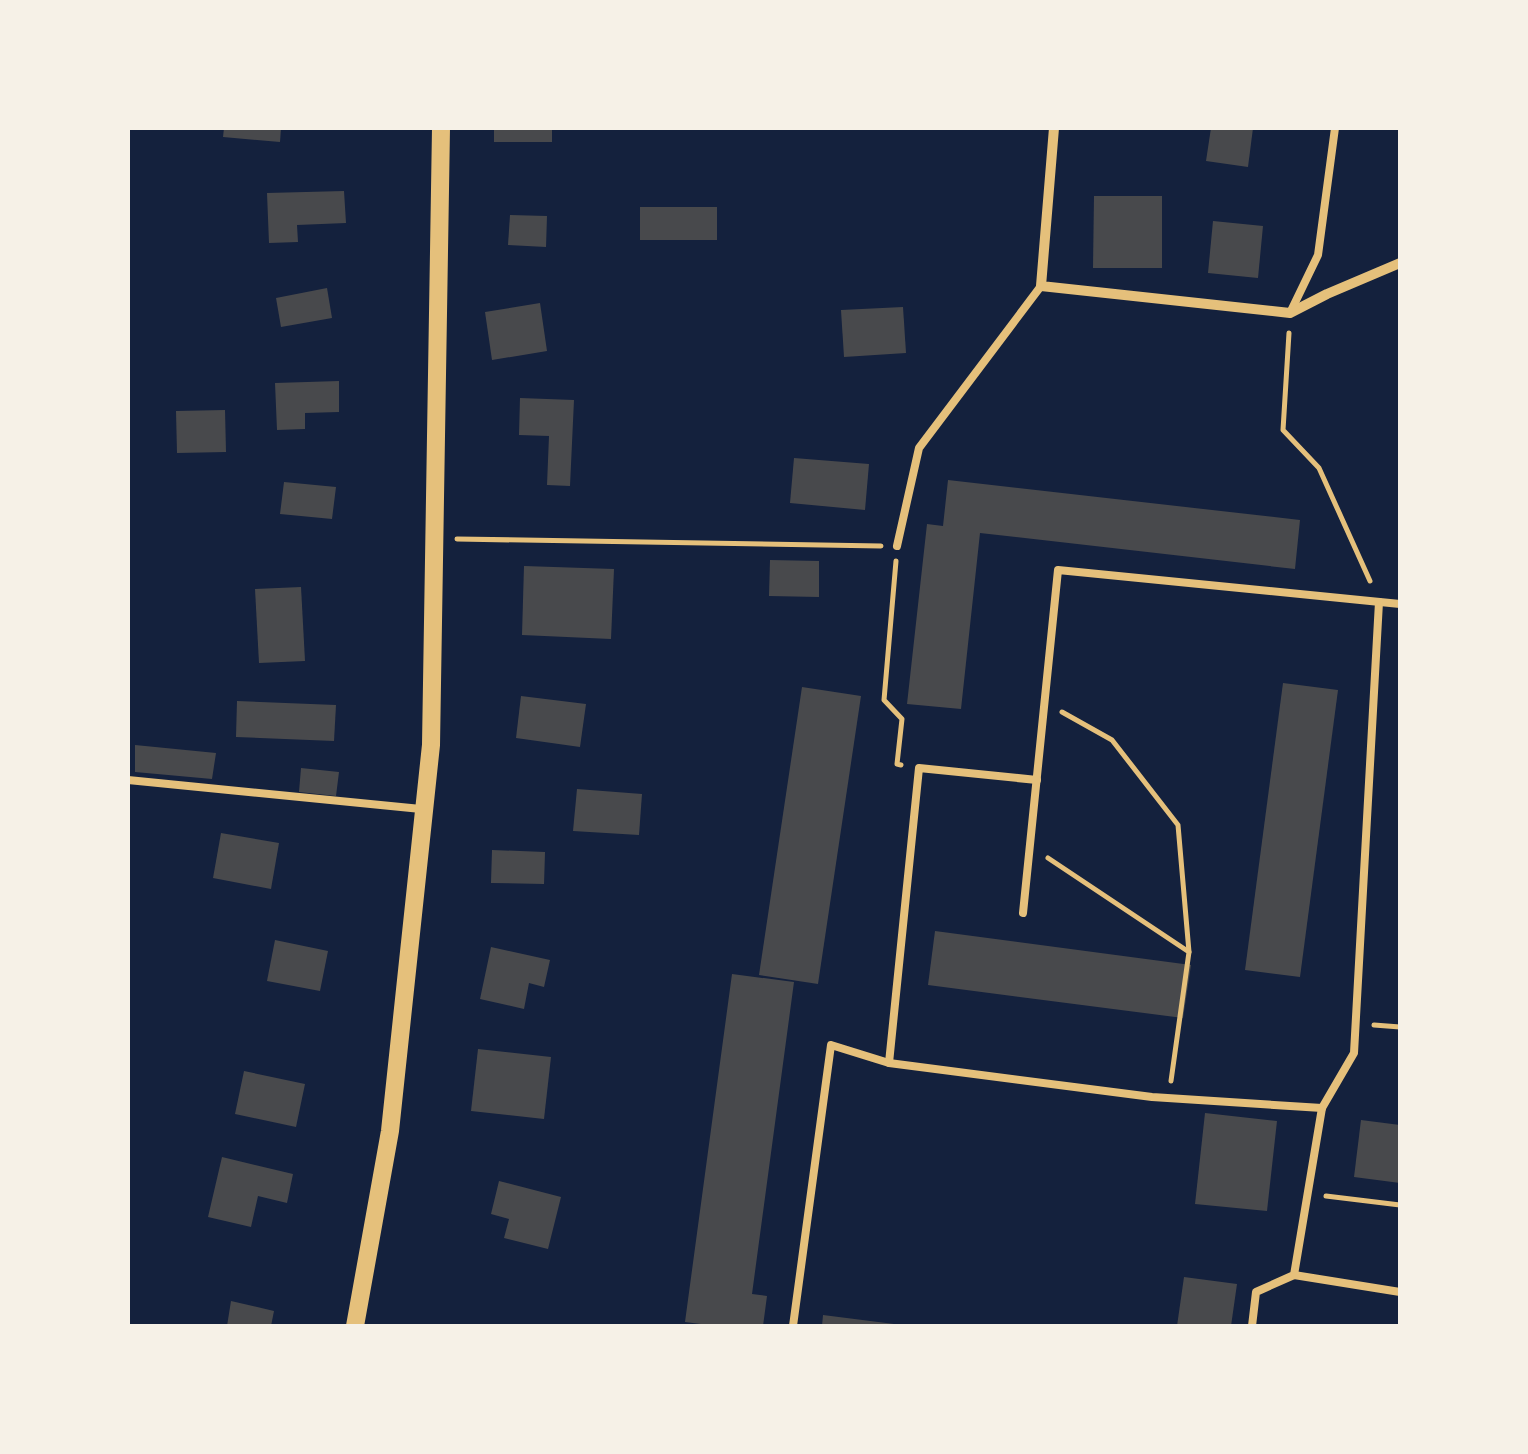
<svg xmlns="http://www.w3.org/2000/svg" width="1528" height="1454" font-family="'Source Sans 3',sans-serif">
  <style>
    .building { fill: #48494c }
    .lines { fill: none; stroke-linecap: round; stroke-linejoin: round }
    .path { stroke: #e5c07b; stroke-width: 5 }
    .service { stroke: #e5c07b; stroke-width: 8 }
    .minor { stroke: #e5c07b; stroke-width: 10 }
    .tertiary { stroke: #e5c07b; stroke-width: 18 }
  </style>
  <rect width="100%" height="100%" fill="#14213d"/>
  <g class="building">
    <polygon points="224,128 281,128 280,142 223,137"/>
    <rect x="494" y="128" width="58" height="14"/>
    <polygon points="1211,128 1253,128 1248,167 1206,161"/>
    <polygon points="344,191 346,223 297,225 298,242 269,243 267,193"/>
    <polygon points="1094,196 1162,196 1162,268 1093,268"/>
    <rect x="640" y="207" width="77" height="33"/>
    <polygon points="510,215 547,216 546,247 508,245"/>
    <polygon points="1213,221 1263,226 1258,278 1208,273"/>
    <polygon points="327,288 332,318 281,327 276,298"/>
    <polygon points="540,303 547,351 492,360 485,312"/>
    <polygon points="903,307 906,353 844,357 841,310"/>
    <polygon points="339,381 339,412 305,413 305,429 277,430 275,383"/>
    <polygon points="520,398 574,400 570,486 547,485 549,436 519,435"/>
    <polygon points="225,410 226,452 177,453 176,411"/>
    <polygon points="794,458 869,464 865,510 790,503"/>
    <polygon points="948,480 1300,520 1295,569 980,533 961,709 907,704 927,524 943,526"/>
    <polygon points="284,482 336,487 332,519 280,514"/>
    <polygon points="770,560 819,561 819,597 769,596"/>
    <polygon points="524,566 614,569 611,639 522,635"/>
    <polygon points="301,587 305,661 259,663 255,589"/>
    <polygon points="1283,683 1338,690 1300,977 1245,970"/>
    <polygon points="802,687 861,696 818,984 759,975"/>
    <polygon points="521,696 586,704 580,747 516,738"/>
    <polygon points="237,701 336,705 334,741 236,737"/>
    <polygon points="135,745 216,753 212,779 135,772"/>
    <polygon points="301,768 339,772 336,796 299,792"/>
    <polygon points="577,789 642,794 639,835 573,831"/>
    <polygon points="221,833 279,843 271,889 213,878"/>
    <polygon points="492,850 545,852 544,884 491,883"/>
    <polygon points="935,931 1191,965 1183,1018 928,985"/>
    <polygon points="275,940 328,951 320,991 267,981"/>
    <polygon points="491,947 550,960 544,987 529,983 524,1009 480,999"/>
    <polygon points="732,974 794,982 752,1294 767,1296 763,1326 716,1326 685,1322"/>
    <polygon points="478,1049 551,1057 544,1119 471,1111"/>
    <polygon points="244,1071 305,1084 296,1127 235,1114"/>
    <polygon points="1205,1113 1277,1121 1267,1211 1195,1204"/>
    <polygon points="1361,1120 1400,1125 1400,1183 1354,1177"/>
    <polygon points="222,1157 293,1174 287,1203 258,1196 251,1227 208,1217"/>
    <polygon points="499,1181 561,1197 548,1249 504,1238 509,1219 491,1214"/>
    <polygon points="1184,1277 1237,1284 1231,1326 1177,1326"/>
    <polygon points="231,1301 274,1311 271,1326 227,1326"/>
    <polygon points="823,1315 894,1324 894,1326 822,1326"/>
  </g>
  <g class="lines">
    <g class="path">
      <polyline points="1289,333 1283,430 1319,468 1370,581"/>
      <polyline points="457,539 881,546"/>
      <polyline points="896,561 884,700 902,719 897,764 901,765"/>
      <polyline points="1062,712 1112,740 1178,825 1189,952"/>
      <polyline points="1048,858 1189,952 1171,1081"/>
      <polyline points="1374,1025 1400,1027"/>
      <polyline points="1326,1196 1400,1205"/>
    </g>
    <g class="service">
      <polyline points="1290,313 1318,255 1335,128"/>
      <polyline points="897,546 919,448 1041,286"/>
      <polyline points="128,780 421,809"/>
      <polyline points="1023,913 1058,570 1400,604"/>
      <polyline points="889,1063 919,768 1037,780"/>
      <polyline points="1294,1275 1400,1292"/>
      <polyline points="793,1326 831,1045 889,1063 1152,1097 1322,1108"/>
      <polyline points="1252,1326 1256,1292 1294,1275 1322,1108 1354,1053 1379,602"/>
    </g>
    <polyline class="minor" points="1054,128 1041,286 1290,313 1327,294 1400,263"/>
    <polyline class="tertiary" points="355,1326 390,1131 431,745 441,128"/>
  </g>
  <rect width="1528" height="1454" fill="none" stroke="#f6f1e7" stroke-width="260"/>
</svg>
